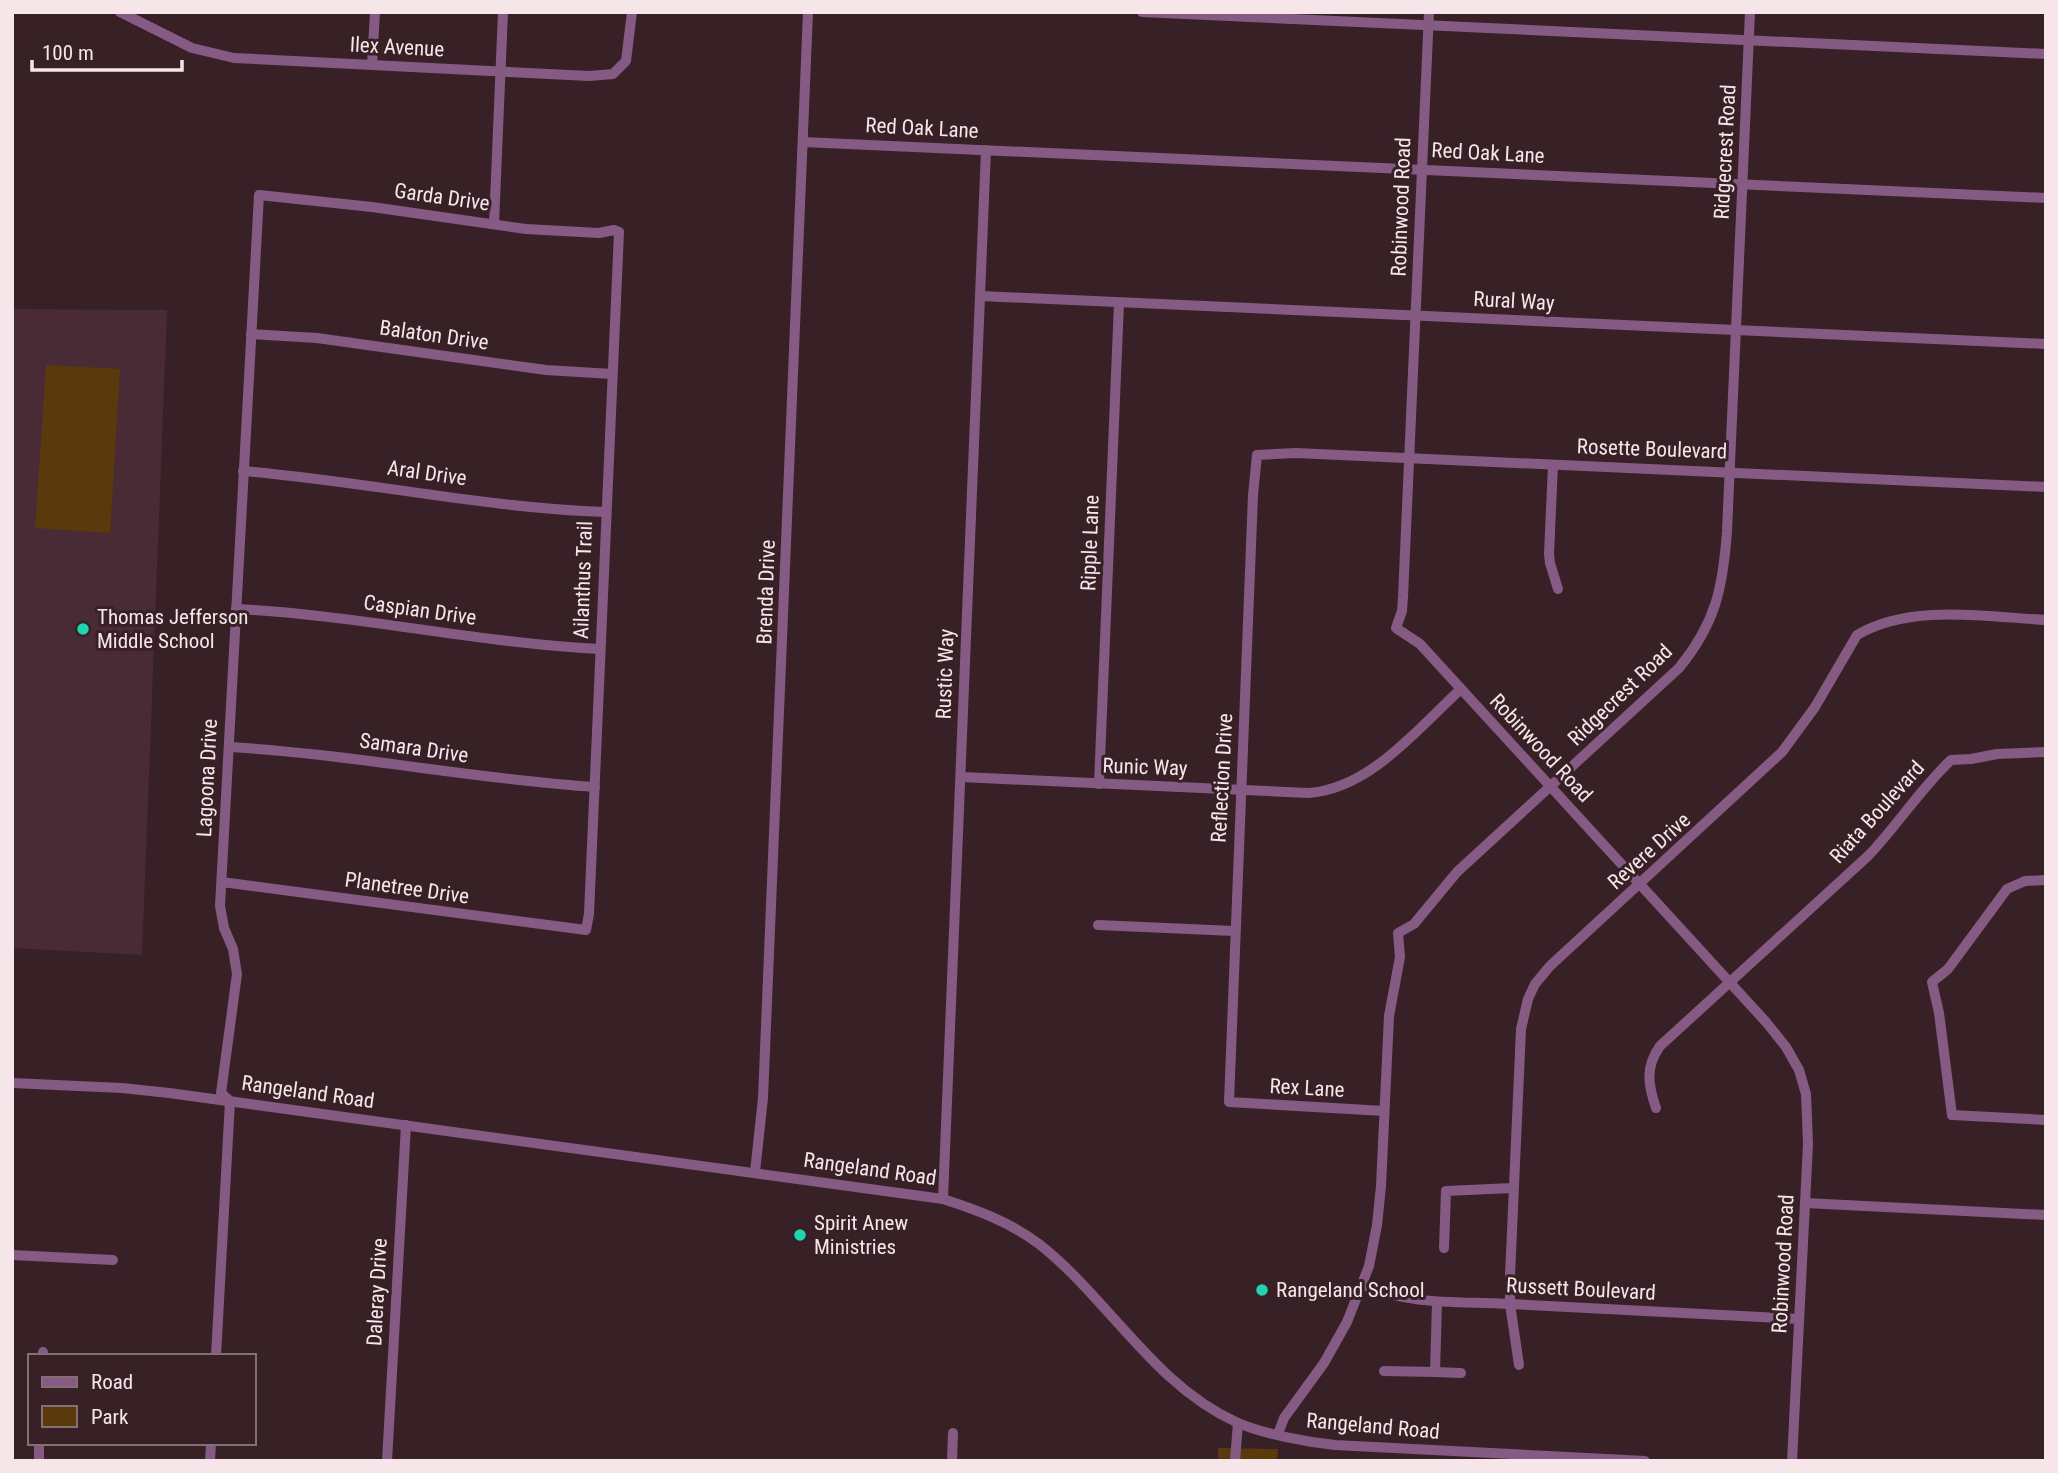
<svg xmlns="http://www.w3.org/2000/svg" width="2058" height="1473" font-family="'Roboto Condensed',sans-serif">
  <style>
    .built { fill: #482b34 }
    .green { fill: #5a3a0d }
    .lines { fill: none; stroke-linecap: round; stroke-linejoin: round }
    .minor { stroke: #855a83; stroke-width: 10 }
    .poi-dot { fill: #1fd5b0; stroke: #382027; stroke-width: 2.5 }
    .labels { text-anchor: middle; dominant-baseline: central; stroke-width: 6; stroke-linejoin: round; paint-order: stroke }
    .street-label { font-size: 21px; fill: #f6e6e9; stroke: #382027 }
    .poi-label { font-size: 21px; fill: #f6e6e9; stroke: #382027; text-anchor: start }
  </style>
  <rect width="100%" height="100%" fill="#382027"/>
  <polygon class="built" points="12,309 167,310 142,955 12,948"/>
  <g class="green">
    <polygon points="46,365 120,369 110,533 35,528"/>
    <polygon points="1218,1448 1278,1449 1277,1461 1218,1461"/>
  </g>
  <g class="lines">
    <g class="minor">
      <polyline points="120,12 192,48 234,58 589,76 613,74 626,61 632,12"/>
      <polyline points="1142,12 2046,54"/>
      <polyline points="1429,12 1403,597 1402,611 1396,628 1420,644 1766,1022 1786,1047 1799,1070 1806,1094 1808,1144 1792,1461"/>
      <polyline points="372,65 375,12"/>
      <polyline points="803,142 2046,198"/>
      <polyline points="494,224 503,12"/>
      <polyline points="981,296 2046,344"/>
      <polyline points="251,334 317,338 546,370 612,374"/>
      <polyline points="1553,465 1549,554 1550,563 1558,589"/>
      <path d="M243 471C364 481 484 508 605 512"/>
      <path d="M236 609C358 615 477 643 600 649"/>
      <path d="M229 747C351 754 472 779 595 787"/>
      <path d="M961 777 1308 793C1370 789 1417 729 1461 689"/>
      <polyline points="1099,784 1119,303"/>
      <polyline points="2046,880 2025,881 2007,889 1948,969 1932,982 1939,1013 1952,1115 2046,1120"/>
      <polyline points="1098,925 1234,931"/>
      <path d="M12 1083 122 1088 169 1093 943 1199C977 1210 1010 1222 1039 1244 1108 1298 1154 1385 1236 1422 1262 1434 1307 1442 1335 1445L1645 1461"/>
      <path d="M1656 1108C1648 1085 1645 1067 1660 1046L1868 856C1897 826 1920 789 1951 760L1971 759 1997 754 2046 752"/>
      <polyline points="1384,1111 1229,1102 1253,495 1257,455 1296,453 2046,487"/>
      <polyline points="755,1172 763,1098 808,12"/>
      <polyline points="943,1199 986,150"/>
      <polyline points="1805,1203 2046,1215"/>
      <polyline points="1444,1248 1446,1191 1513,1188"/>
      <polyline points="12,1255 113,1260"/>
      <path d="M1362 1285C1413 1306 1457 1301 1510 1304 1606 1309 1703 1314 1799 1319"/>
      <polyline points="43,1356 43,1352"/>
      <polyline points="216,1356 230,1101 221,1093 237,974 233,949 224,928 220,906 259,195 372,207 526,229 599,233 614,230 619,232 589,914 586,930 222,882"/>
      <path d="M1519 1365 1510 1304V1276L1521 1029 1528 999 1535 984 1550 966 1782 752 1815 707 1857 635C1911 603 1986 617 2046 620"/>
      <polyline points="1384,1371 1435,1372 1437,1303"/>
      <polyline points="1435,1372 1461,1373"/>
      <path d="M1278 1434 1284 1418 1324 1363 1347 1322 1369 1266 1377 1225 1381 1186 1389 1016 1400 957 1398 933 1414 924 1457 872 1679 668C1716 623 1723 587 1727 531L1750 12"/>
      <polyline points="39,1461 39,1443"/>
      <polyline points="210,1461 211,1443"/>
      <polyline points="387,1461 406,1125"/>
      <polyline points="952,1461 953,1433"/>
      <polyline points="1235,1461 1238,1423"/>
    </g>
  </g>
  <g class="poi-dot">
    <circle cx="83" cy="629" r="7"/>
    <circle cx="800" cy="1235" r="7"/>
    <circle cx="1262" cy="1290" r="7"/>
  </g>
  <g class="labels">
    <g class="street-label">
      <text transform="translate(397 47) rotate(3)">Ilex Avenue</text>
      <text transform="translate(922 128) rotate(3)">Red Oak Lane</text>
      <text transform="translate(1725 152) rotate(-87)">Ridgecrest Road</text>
      <text transform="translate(1488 153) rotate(3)">Red Oak Lane</text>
      <text transform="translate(442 197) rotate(8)">Garda Drive</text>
      <text transform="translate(1401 207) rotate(-88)">Robinwood Road</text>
      <text transform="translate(1514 301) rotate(3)">Rural Way</text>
      <text transform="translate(434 335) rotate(8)">Balaton Drive</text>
      <text transform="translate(1652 449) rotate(2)">Rosette Boulevard</text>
      <text transform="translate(427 473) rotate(8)">Aral Drive</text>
      <text transform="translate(1090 543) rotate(-88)">Ripple Lane</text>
      <text transform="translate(583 580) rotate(-88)">Ailanthus Trail</text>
      <text transform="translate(766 592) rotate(-88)">Brenda Drive</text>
      <text transform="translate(420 610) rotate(8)">Caspian Drive</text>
      <text transform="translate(945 674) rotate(-88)">Rustic Way</text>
      <text transform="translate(1620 695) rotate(-44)">Ridgecrest Road</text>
      <text transform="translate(414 748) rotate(8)">Samara Drive</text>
      <text transform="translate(1541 748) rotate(47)">Robinwood Road</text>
      <text transform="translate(1145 767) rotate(2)">Runic Way</text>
      <text transform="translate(207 778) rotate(-87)">Lagoona Drive</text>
      <text transform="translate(1222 778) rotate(-87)">Reflection Drive</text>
      <text transform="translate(1877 812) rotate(-48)">Riata Boulevard</text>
      <text transform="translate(1649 851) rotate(-42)">Revere Drive</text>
      <text transform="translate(407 888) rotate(8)">Planetree Drive</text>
      <text transform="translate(1307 1088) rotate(3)">Rex Lane</text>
      <text transform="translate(308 1092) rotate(8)">Rangeland Road</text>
      <text transform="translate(870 1169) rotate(8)">Rangeland Road</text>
      <text transform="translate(1783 1264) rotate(-87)">Robinwood Road</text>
      <text transform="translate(1581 1289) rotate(3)">Russett Boulevard</text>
      <text transform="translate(377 1292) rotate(-87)">Daleray Drive</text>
      <text transform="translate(1373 1426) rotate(5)">Rangeland Road</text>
    </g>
    <g class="poi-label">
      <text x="97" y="617">Thomas Jefferson<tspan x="97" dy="24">Middle School</tspan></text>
      <text x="814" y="1223">Spirit Anew<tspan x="814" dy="24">Ministries</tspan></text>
      <text x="1276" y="1290">Rangeland School</text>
    </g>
  </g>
  <rect width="2058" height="1473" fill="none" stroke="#f6e6e9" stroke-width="28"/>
  <rect x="28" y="1354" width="228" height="91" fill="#382027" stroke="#846f75" stroke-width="2"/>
  <rect x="42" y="1377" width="35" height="10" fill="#855a83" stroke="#846f75" stroke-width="2"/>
  <text x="91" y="1389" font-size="21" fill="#f6e6e9">Road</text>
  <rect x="42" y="1406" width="35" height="21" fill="#5a3a0d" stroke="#846f75" stroke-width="2"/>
  <text x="91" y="1424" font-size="21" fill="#f6e6e9">Park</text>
  <path d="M32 60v10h150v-10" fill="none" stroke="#f6e6e9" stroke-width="3.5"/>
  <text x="42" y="60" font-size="21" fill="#f6e6e9" stroke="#382027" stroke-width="5" paint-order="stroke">100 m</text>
</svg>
